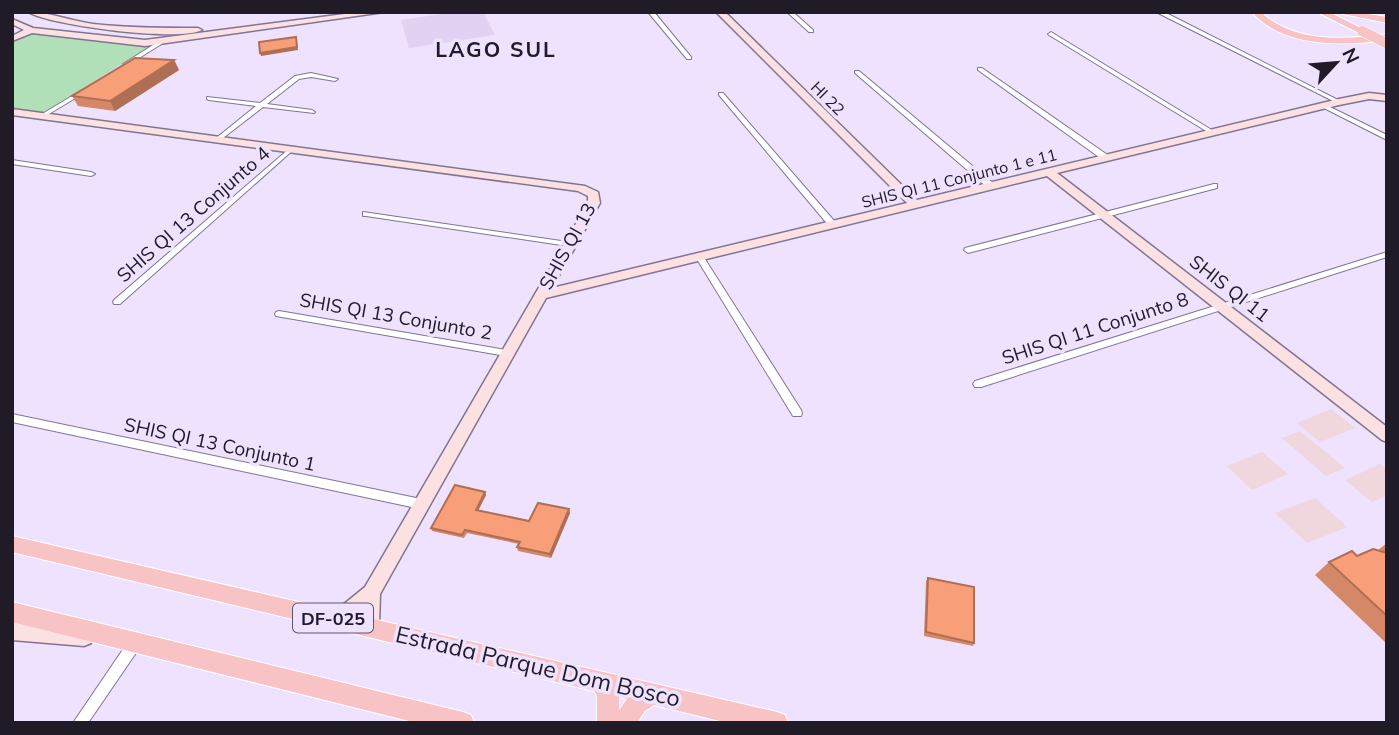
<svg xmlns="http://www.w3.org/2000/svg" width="1399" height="735" font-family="Mulish,sans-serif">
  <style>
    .commercial { fill: #f0d6dd }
    .built { fill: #e1d2f3 }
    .green { fill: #b1dfb7 }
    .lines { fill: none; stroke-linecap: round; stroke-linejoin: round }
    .street-casing { stroke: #827493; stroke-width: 2 }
    .secondary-casing { stroke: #827493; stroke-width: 3 }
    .primary-casing { stroke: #fff; stroke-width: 2 }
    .street { fill: #fff; fill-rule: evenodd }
    .secondary { fill: #fce1e2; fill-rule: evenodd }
    .primary { fill: #f8c3c5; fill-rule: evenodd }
    .primary-bridge-casing { stroke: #fff; stroke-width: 11; stroke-linecap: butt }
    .primary-bridge { stroke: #f8c3c5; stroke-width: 10 }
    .wall { fill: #d58867 }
    .shaded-wall { fill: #ae6f54 }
    .building { fill: #f89e78; stroke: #ae6f54; stroke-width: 2 }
    .labels { text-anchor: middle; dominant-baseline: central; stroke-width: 7; stroke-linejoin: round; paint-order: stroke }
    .far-street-label { font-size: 16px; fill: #211b28; stroke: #eee2fe }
    .shield { fill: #eee2fe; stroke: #5e5768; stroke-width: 2 }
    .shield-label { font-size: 18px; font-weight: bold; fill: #211b28 }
    .street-label { font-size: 19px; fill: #211b28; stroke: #eee2fe }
    .far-district-label { font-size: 21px; font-weight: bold; letter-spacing: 2px; fill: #211b28; stroke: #eee2fe }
    .near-street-label { font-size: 23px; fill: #211b28; stroke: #eee2fe }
  </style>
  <rect width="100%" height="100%" fill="#eee2fe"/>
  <g class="commercial">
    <polygon points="1331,409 1355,428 1320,442 1297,423"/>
    <polygon points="1300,431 1345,468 1326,476 1282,438"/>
    <polygon points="1262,452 1288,474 1252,490 1227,466"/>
    <polygon points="1380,464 1387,469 1387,495 1372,502 1345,480"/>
    <polygon points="1315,498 1347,527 1307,543 1275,513"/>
  </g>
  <polygon class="built" points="455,12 483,12 495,35 409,48 401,20"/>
  <polygon class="green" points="30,32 152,45 43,113 12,109 12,41"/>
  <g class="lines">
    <defs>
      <g id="street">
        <polygon points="648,12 654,12 691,57 691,59 687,59"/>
        <polygon points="787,12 793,12 813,30 813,32 809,32"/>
        <polygon points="1156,12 1164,12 1342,102 1337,103"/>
        <polygon points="1051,32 1215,132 1216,133 1211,134 1049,35 1048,34"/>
        <polygon points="161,40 163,41 163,43 128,65 123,64"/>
        <polygon points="978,68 982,68 1109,156 1109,160 1103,160 978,70"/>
        <polygon points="855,71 859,71 994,184 994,188 988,188 855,73"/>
        <polygon points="311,73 338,79 335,81 311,77 299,79 267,104 312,110 315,112 314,113 263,107 219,141 215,141 215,139 256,106 209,100 207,99 207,97 260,103 295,76"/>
        <polygon points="82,90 87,91 44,117 39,116"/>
        <polygon points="719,93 723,93 836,223 836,227 830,227 719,95"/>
        <polygon points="1322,105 1326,105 1387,135 1387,140 1322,107"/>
        <polygon points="290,148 292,149 292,151 120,304 114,304 113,302 114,300"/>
        <polygon points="12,160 91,172 95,174 91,176 12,164"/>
        <polygon points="1214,184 1217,184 1217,188 968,253 964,250 965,248"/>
        <polygon points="363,212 568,242 572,244 568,246 366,216 363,216"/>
        <polygon points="1387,252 1387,257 981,387 975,387 973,384 975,381"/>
        <polygon points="699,253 703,256 801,410 802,413 801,416 793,416 695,256"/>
        <polygon points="279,311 506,350 511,353 506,356 276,316 275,314 276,312"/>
        <polygon points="12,414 421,499 425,501 427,504 425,507 421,509 12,422"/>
        <polygon points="135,637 140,639 141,643 140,647 88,723 73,723 130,639"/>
      </g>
      <g id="secondary">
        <path d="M28 12C50 12 71 21 93 24 128 28 163 28 198 28L202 30C179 42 53 26 28 12Z"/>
        <polygon points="360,12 384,12 145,46 32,33 12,41 12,36 24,30 12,24 12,19 33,28 145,40"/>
        <polygon points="716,12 725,12 917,200 1339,99 1369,93 1387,95 1387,101 1369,99 1339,105 1057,173 1387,427 1387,442 1382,440 1047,176 546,298 380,594 379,627 377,633 370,636 363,633 361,627 361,612 339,628 333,625 330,619 333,613 365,587 588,203 588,196 578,191 12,115 12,109 585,186 598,192 600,203 552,288 907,203"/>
        <polygon points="12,622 84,628 91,631 93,637 91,643 84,646 12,640"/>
      </g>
      <g id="primary">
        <path d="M1252 12H1261C1293 43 1346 40 1387 34V40C1343 46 1283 48 1252 12Z"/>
        <polygon points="1317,12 1329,12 1367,31 1359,33"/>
        <polygon points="1333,12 1355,12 1387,17 1387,23"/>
        <path d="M12 536 777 712 785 715 788 723H728L654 705 645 711 637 723H597V696L594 691 12 552ZM619 697 627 699 619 710Z"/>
        <polygon points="12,602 463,712 471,715 474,723 417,723 12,622"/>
      </g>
    </defs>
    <use href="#street" class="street-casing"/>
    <use href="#secondary" class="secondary-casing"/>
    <use href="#primary" class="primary-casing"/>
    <use href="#street" class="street"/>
    <use href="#secondary" class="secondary"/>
    <use href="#primary" class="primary"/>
    <defs>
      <polyline id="primary-bridge" points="1362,31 1386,43"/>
    </defs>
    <use href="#primary-bridge" class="primary-bridge-casing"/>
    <use href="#primary-bridge" class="primary-bridge"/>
  </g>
  <g class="wall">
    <polygon points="174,60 179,70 115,111 78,106 72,96"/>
    <polygon points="485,492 486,495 478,510 529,521 570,513 551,558 518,551 517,547 519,544 467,533 464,538 432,531 431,528"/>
    <polygon points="1387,543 1387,644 1315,575 1329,562 1378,550"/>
    <polygon points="928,578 974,643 973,646 924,636 926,581"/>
  </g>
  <g class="shaded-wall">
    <polygon points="296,37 298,50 261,56 260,53"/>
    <polygon points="174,60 179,70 115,111 110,101"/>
    <polygon points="485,492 486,495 477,513 476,510"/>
    <polygon points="569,509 570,513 551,558 550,554"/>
  </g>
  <g class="building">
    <polygon points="296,37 297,47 260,53 259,42"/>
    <polygon points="135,58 174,60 110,101 72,96"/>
    <polygon points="455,485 485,492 476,510 529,521 538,503 569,509 550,554 517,547 520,542 465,530 462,535 431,528"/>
    <polygon points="1373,549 1387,553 1387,616 1329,562 1352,551 1357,556"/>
    <polygon points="928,578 974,587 974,643 926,632"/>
  </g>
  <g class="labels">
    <g class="far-street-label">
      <text transform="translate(828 98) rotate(45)">HI 22</text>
      <text transform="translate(959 178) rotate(-14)">SHIS QI 11 Conjunto 1 e 11</text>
    </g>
    <rect class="shield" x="293" y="603.5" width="80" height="29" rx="5"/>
    <g class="shield-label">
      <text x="333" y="618">DF-025</text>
    </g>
    <g class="street-label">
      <text transform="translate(193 214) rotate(-41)">SHIS QI 13 Conjunto 4</text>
      <text transform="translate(567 246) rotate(-61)">SHIS QI 13</text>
      <text transform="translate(1230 288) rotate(38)">SHIS QI 11</text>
      <text transform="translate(396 316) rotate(10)">SHIS QI 13 Conjunto 2</text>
      <text transform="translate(1095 328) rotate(-18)">SHIS QI 11 Conjunto 8</text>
      <text transform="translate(220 444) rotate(12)">SHIS QI 13 Conjunto 1</text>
    </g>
    <g class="far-district-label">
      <text x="496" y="49">LAGO SUL</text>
    </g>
    <g class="near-street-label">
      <text transform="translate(538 666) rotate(13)">Estrada Parque Dom Bosco</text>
    </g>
  </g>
  <rect width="1399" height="735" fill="none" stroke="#211b28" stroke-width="28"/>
  <g transform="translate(1336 63) rotate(64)" stroke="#eee2fe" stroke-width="5" paint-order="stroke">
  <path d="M0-5L12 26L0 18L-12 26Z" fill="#211b28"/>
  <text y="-10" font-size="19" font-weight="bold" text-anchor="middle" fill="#211b28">N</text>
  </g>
</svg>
